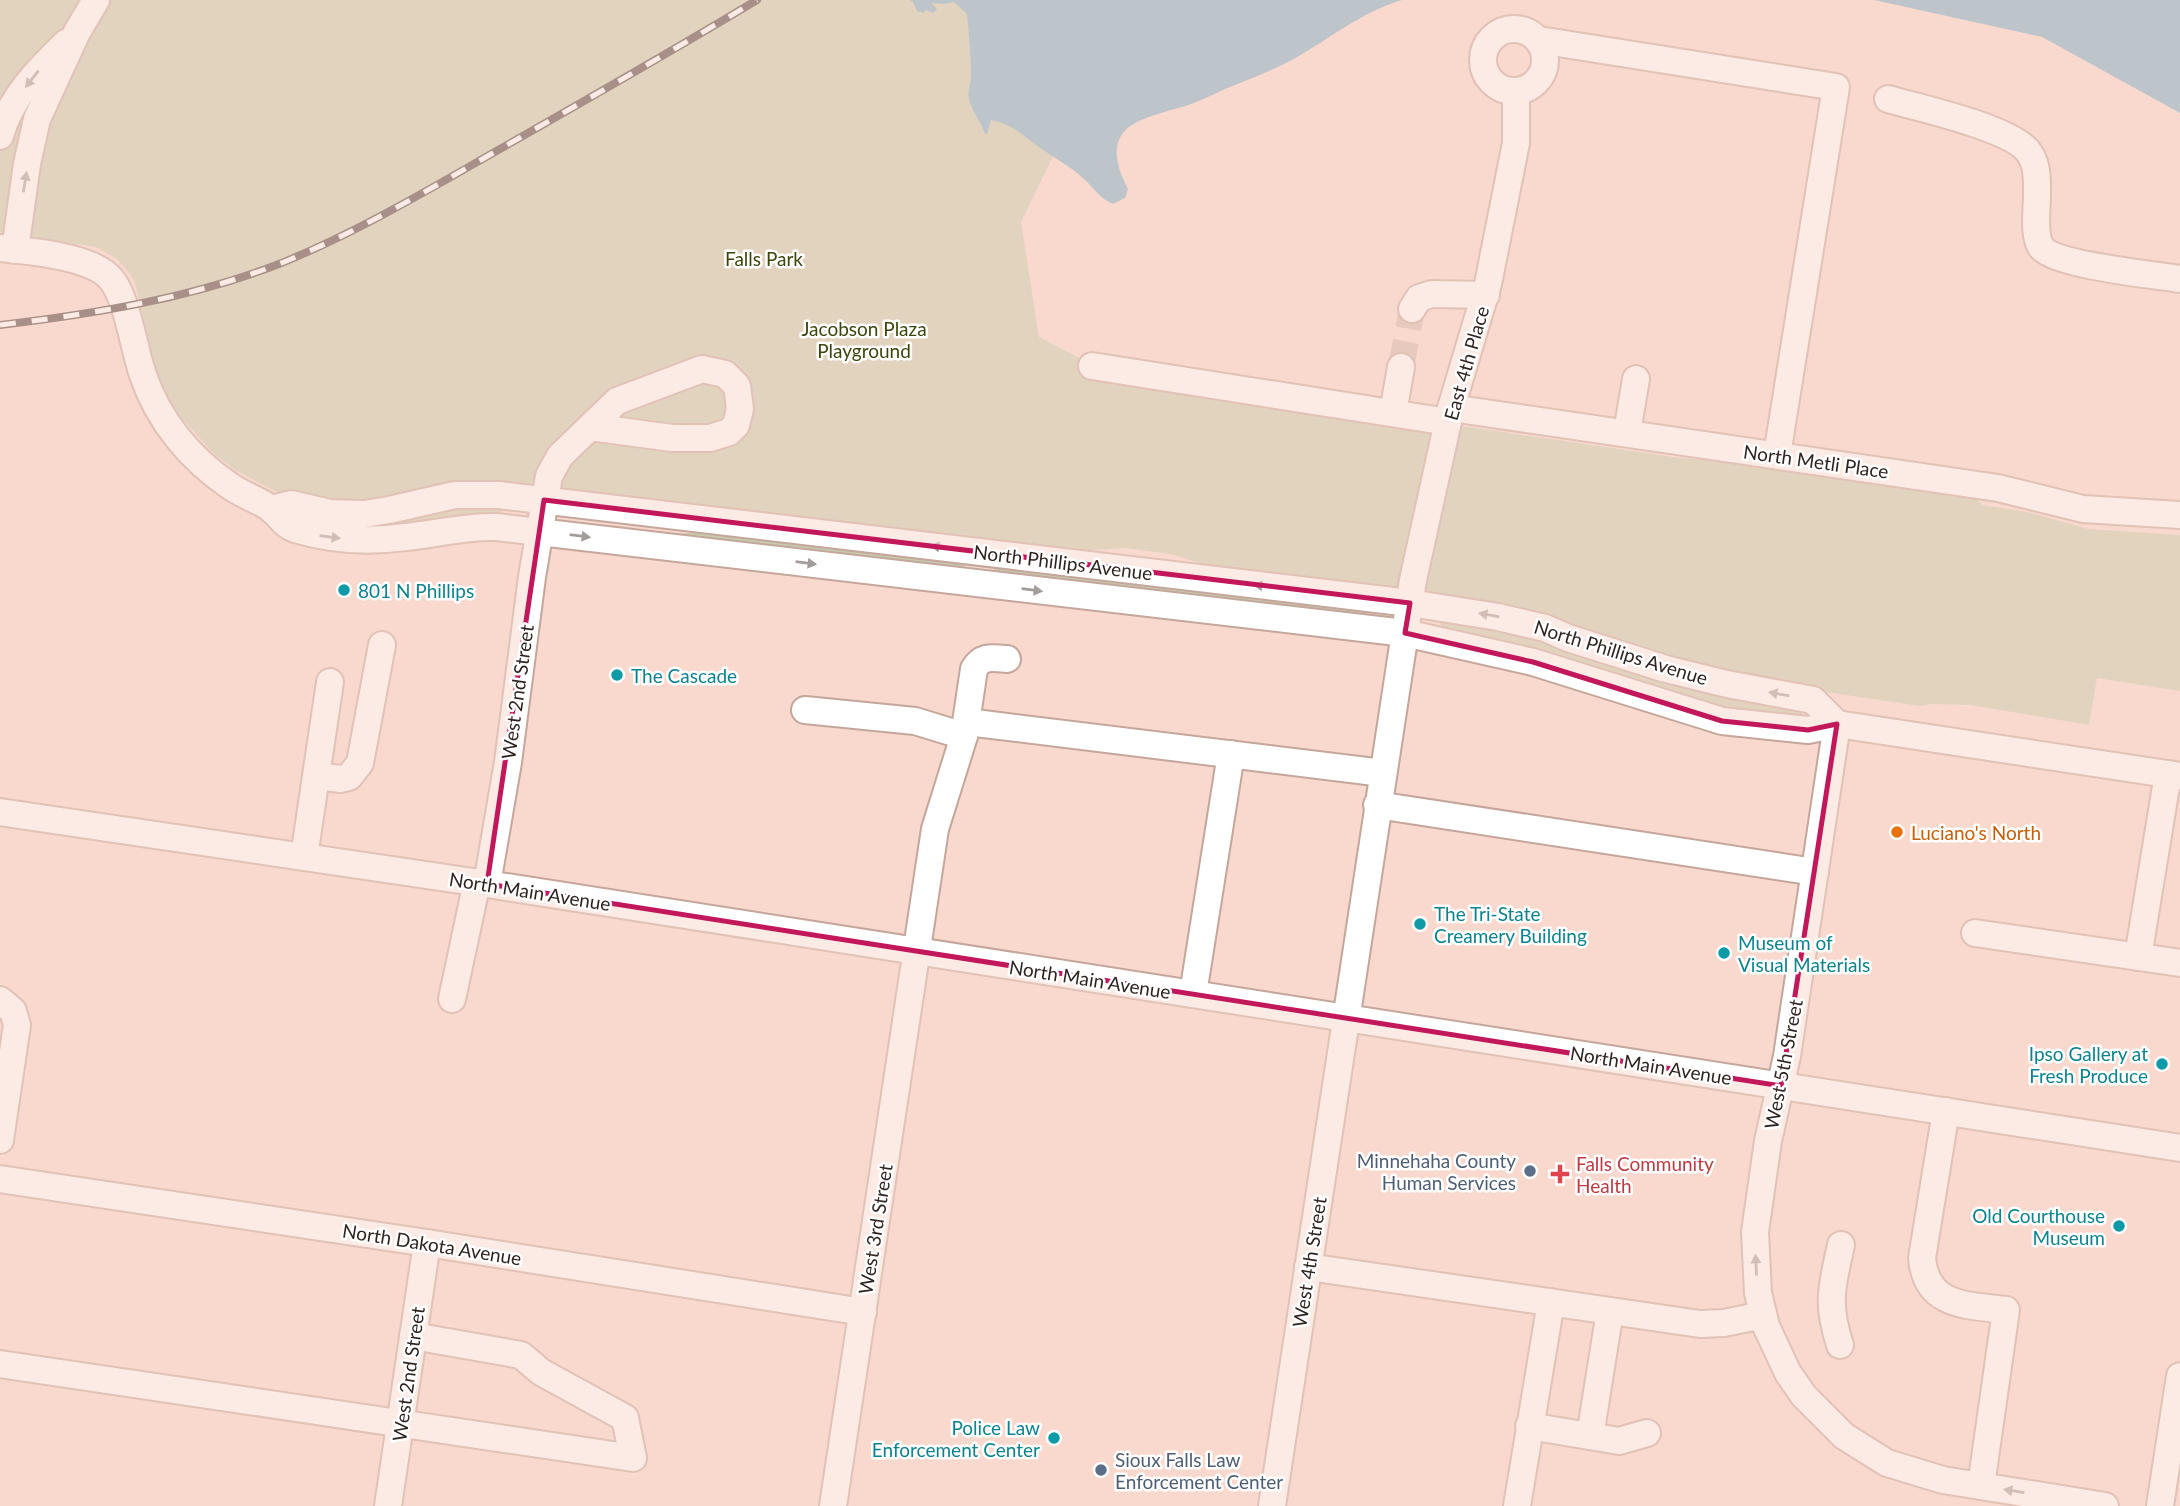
<svg xmlns="http://www.w3.org/2000/svg" width="2180" height="1506" font-family="Lato,sans-serif">
  <style>
    .green { fill: #c5ccae }
    .water { fill: #75aec5 }
    .lines { fill: none; stroke-linecap: round; stroke-linejoin: round }
    .minor-tunnel { stroke: #d1b5ab; stroke-width: 26; stroke-dasharray: 26 13; stroke-linecap: butt }
    .minor-casing { stroke: #c4a69b; stroke-width: 30 }
    .minor { stroke: #fff; stroke-width: 26 }
    .rail-casing { stroke: #463833; stroke-width: 8 }
    .rail { stroke: #fff; stroke-width: 5; stroke-dasharray: 16; stroke-linecap: butt }
    .oneway { fill: #a29c9b }
    .marked { fill: none; stroke: #c2185b; stroke-width: 5; stroke-linejoin: round }
    .culture-dot { fill: #0f9aa8; stroke: #fff; stroke-width: 2.5 }
    .food-dot { fill: #e8710a; stroke: #fff; stroke-width: 2.5 }
    .service-dot { fill: #5c6f8a; stroke: #fff; stroke-width: 2.5 }
    .health-dot { fill: #e0444e; stroke: #fff; stroke-width: 2.5 }
    .labels { text-anchor: middle; dominant-baseline: central; stroke-width: 5; stroke-linejoin: round; paint-order: stroke }
    .park-label { font-size: 19px; fill: #3c460c; stroke: #fff }
    .street-label { font-size: 19px; fill: #302420; stroke: #fff }
    .culture-label { font-size: 19px; fill: #0d838f; stroke: #fff; text-anchor: start }
    .food-label { font-size: 19px; fill: #c56008; stroke: #fff; text-anchor: start }
    .service-label { font-size: 19px; fill: #4e5e75; stroke: #fff; text-anchor: end }
    .health-label { font-size: 19px; fill: #be3a42; stroke: #fff; text-anchor: start }
  </style>
  <rect width="100%" height="100%" fill="#f9d9ce"/>
  <g class="green">
    <polygon points="0,0 1232,0 1068,126 1021,222 1039,337 1101,369 1319,405 1673,457 1801,469 1975,497 1982,505 2032,513 2088,529 2180,535 2180,691 2097,678 2089,725 1971,705 1930,704 1920,706 1819,691 1225,571 1171,554 1125,548 1065,552 529,489 346,505 297,497 277,492 235,470 214,454 180,416 167,395 155,366 134,279 117,259 96,247 0,232"/>
    <polygon points="449,505 503,507 500,517 395,531 336,523"/>
    <polygon points="739,532 965,559 964,573 654,534"/>
    <polygon points="995,562 1368,608 1367,616 993,577"/>
    <polygon points="1440,620 1479,623 1802,709 1801,716 1730,709 1703,703 1442,629"/>
  </g>
  <g class="water">
    <path d="M910 0H1402C1360 13 1335 35 1299 56 1277 69 1254 77 1230 87 1219 91 1208 98 1196 102 1176 111 1137 115 1123 133 1110 150 1120 173 1128 189L1125 198 1113 204C1099 198 1095 189 1084 179 1070 166 1054 158 1039 147 1022 135 1012 124 991 120L987 134H985C981 121 972 112 969 99 967 92 971 83 971 76 971 56 969 35 967 14L954 2 945 4 931 3 937 9 933 13 926 10 923 13 917 11 913 2Z"/>
    <polygon points="1874,0 2180,0 2180,113 2042,37"/>
  </g>
  <g class="lines">
    <polyline class="minor-tunnel" points="1401,367 1412,309"/>
    <defs>
      <g id="minor">
        <circle cx="1514" cy="60" r="31"/>
        <polyline points="1539,40 1836,87 1777,455"/>
        <path d="M1888 99C1920 108 2006 127 2027 150 2038 163 2037 179 2037 195 2037 210 2033 234 2041 247 2054 265 2155 275 2180 279"/>
        <path d="M0 136C10 98 38 70 66 43"/>
        <path d="M0 248C29 251 92 256 111 279 127 297 134 350 143 375 158 420 190 459 230 486 242 495 260 500 271 509 281 517 283 525 295 529 331 540 369 542 406 537 437 534 464 526 496 527L1405 633 1533 662 1722 721 1808 730 1837 724 2180 776"/>
        <polyline points="15,250 27,164 37,119 77,32 96,0"/>
        <polyline points="1412,309 1419,298 1432,294 1486,295"/>
        <polyline points="1092,366 1448,422"/>
        <polyline points="1451,408 1998,488 2083,509 2180,515"/>
        <polyline points="1393,413 1401,367"/>
        <polyline points="1627,432 1636,379"/>
        <polyline points="271,509 291,504 330,513 364,514 389,510 455,495 499,495 1410,603 1498,617 1545,628 1568,638 1666,669 1727,684 1813,700 1837,724"/>
        <polyline points="805,710 915,721 964,736"/>
        <polyline points="967,722 1383,773"/>
        <polyline points="1837,724 1787,1056 1768,1141 1755,1232 1758,1293 1766,1326 1788,1373 1804,1396 1844,1436 1887,1463 1943,1480 2105,1506"/>
        <polyline points="316,776 341,779 349,777 360,763 382,645"/>
        <polyline points="1377,805 1815,872"/>
        <polyline points="0,812 487,884 2180,1148"/>
        <polyline points="304,857 330,682"/>
        <polyline points="487,884 508,762 532,577 549,476 560,456 617,401 702,369 725,374 737,386 740,409 736,425 729,432 710,438 672,438 590,427"/>
        <polyline points="1975,933 2180,963"/>
        <polyline points="2138,957 2168,774"/>
        <polyline points="1193,994 1231,754"/>
        <polyline points="452,999 477,882"/>
        <polyline points="0,1000 13,1011 17,1025 0,1140"/>
        <path d="M1946 1111 1922 1258C1926 1307 1967 1305 2006 1310L1981 1486"/>
        <polyline points="0,1179 427,1243 863,1312"/>
        <polyline points="1308,1267 1700,1324 1724,1323 1763,1315"/>
        <path d="M1840 1345C1826 1302 1832 1287 1841 1245"/>
        <polyline points="0,1364 633,1458 625,1418 541,1372 521,1355 413,1336"/>
        <polyline points="1529,1426 1619,1441 1647,1433"/>
        <polyline points="1590,1436 1610,1311"/>
        <polyline points="388,1506 427,1243"/>
        <path d="M833 1506 935 829 964 736 974 669C982 655 993 658 1007 659"/>
        <polyline points="1272,1506 1413,580 1451,408 1488,284 1516,143 1516,91"/>
        <polyline points="1517,1506 1551,1302"/>
        <polyline points="2160,1506 2180,1376"/>
      </g>
    </defs>
    <use href="#minor" class="minor-casing"/>
    <use href="#minor" class="minor"/>
    <defs>
      <path id="rail" d="M0 325C94 314 191 298 279 264 356 233 428 190 500 149 586 100 672 51 757 0"/>
    </defs>
    <use href="#rail" class="rail-casing"/>
    <use href="#rail" class="rail"/>
  </g>
  <defs><path id="oneway-solid" d="M-6-.8H1V-3.2L6.5 0L1 3.2V.8H-6Z" transform="scale(1.75)"/></defs>
  <g class="oneway">
    <use href="#oneway-solid" transform="translate(32 79) rotate(128)"/>
    <use href="#oneway-solid" transform="translate(25 182) rotate(-81)"/>
    <use href="#oneway-solid" transform="translate(580 536) rotate(7)"/>
    <use href="#oneway-solid" transform="translate(330 537) rotate(8)"/>
    <use href="#oneway-solid" transform="translate(941 547) rotate(-173)"/>
    <use href="#oneway-solid" transform="translate(806 563) rotate(7)"/>
    <use href="#oneway-solid" transform="translate(1264 586) rotate(-173)"/>
    <use href="#oneway-solid" transform="translate(1032 590) rotate(7)"/>
    <use href="#oneway-solid" transform="translate(1489 615) rotate(-170)"/>
    <use href="#oneway-solid" transform="translate(1779 694) rotate(-170)"/>
    <use href="#oneway-solid" transform="translate(1756 1265) rotate(-93)"/>
    <use href="#oneway-solid" transform="translate(2014 1491) rotate(-171)"/>
  </g>
  <path d="M0 0H2180V1506H0ZM544 500 1410 603 1405 633 1533 662 1722 721 1808 730 1837 724 1781 1086 487 884Z" fill="#f9d9ce" fill-opacity=".55" fill-rule="evenodd"/>
  <path class="marked" d="M544 500 1410 603 1405 633 1533 662 1722 721 1808 730 1837 724 1781 1086 487 884Z"/>
  <g class="culture-dot">
    <circle cx="344" cy="590" r="7"/>
    <circle cx="617" cy="675" r="7"/>
    <circle cx="1420" cy="924" r="7"/>
    <circle cx="1724" cy="953" r="7"/>
    <circle cx="2162" cy="1064" r="7"/>
    <circle cx="2119" cy="1226" r="7"/>
    <circle cx="1054" cy="1438" r="7"/>
  </g>
  <circle class="food-dot" cx="1897" cy="832" r="7"/>
  <g class="service-dot">
    <circle cx="1530" cy="1171" r="7"/>
    <circle cx="1101" cy="1470" r="7"/>
  </g>
  <path class="health-dot" d="M1556.5 1163.5h7v7h7v7h-7v7h-7v-7h-7v-7h7z"/>
  <g class="labels">
    <g class="park-label">
      <text x="764" y="258">Falls Park</text>
      <text x="864" y="328">Jacobson Plaza<tspan x="864" dy="22">Playground</tspan></text>
    </g>
    <g class="street-label">
      <text transform="translate(1466 363) rotate(-74)">East 4th Place</text>
      <text transform="translate(1816 461) rotate(8)">North Metli Place</text>
      <text transform="translate(1063 562) rotate(7)">North Phillips Avenue</text>
      <text transform="translate(1621 652) rotate(17)">North Phillips Avenue</text>
      <text transform="translate(517 692) rotate(-82)">West 2nd Street</text>
      <text transform="translate(530 891) rotate(9)">North Main Avenue</text>
      <text transform="translate(1090 979) rotate(9)">North Main Avenue</text>
      <text transform="translate(1783 1064) rotate(-79)">West 5th Street</text>
      <text transform="translate(1651 1065) rotate(9)">North Main Avenue</text>
      <text transform="translate(875 1229) rotate(-81)">West 3rd Street</text>
      <text transform="translate(432 1244) rotate(9)">North Dakota Avenue</text>
      <text transform="translate(1309 1262) rotate(-81)">West 4th Street</text>
      <text transform="translate(408 1374) rotate(-82)">West 2nd Street</text>
    </g>
    <g class="culture-label">
      <text x="358" y="590">801 N Phillips</text>
      <text x="631" y="675">The Cascade</text>
      <text x="1434" y="913">The Tri-State<tspan x="1434" dy="22">Creamery Building</tspan></text>
      <text x="1738" y="942">Museum of<tspan x="1738" dy="22">Visual Materials</tspan></text>
      <text x="2148" y="1053" text-anchor="end">Ipso Gallery at<tspan x="2148" dy="22">Fresh Produce</tspan></text>
      <text x="2105" y="1215" text-anchor="end">Old Courthouse<tspan x="2105" dy="22">Museum</tspan></text>
      <text x="1040" y="1427" text-anchor="end">Police Law<tspan x="1040" dy="22">Enforcement Center</tspan></text>
    </g>
    <g class="food-label">
      <text x="1911" y="832">Luciano's North</text>
    </g>
    <g class="service-label">
      <text x="1516" y="1160">Minnehaha County<tspan x="1516" dy="22">Human Services</tspan></text>
      <text x="1115" y="1459" text-anchor="start">Sioux Falls Law<tspan x="1115" dy="22">Enforcement Center</tspan></text>
    </g>
    <g class="health-label">
      <text x="1576" y="1163">Falls Community<tspan x="1576" dy="22">Health</tspan></text>
    </g>
  </g>
</svg>
